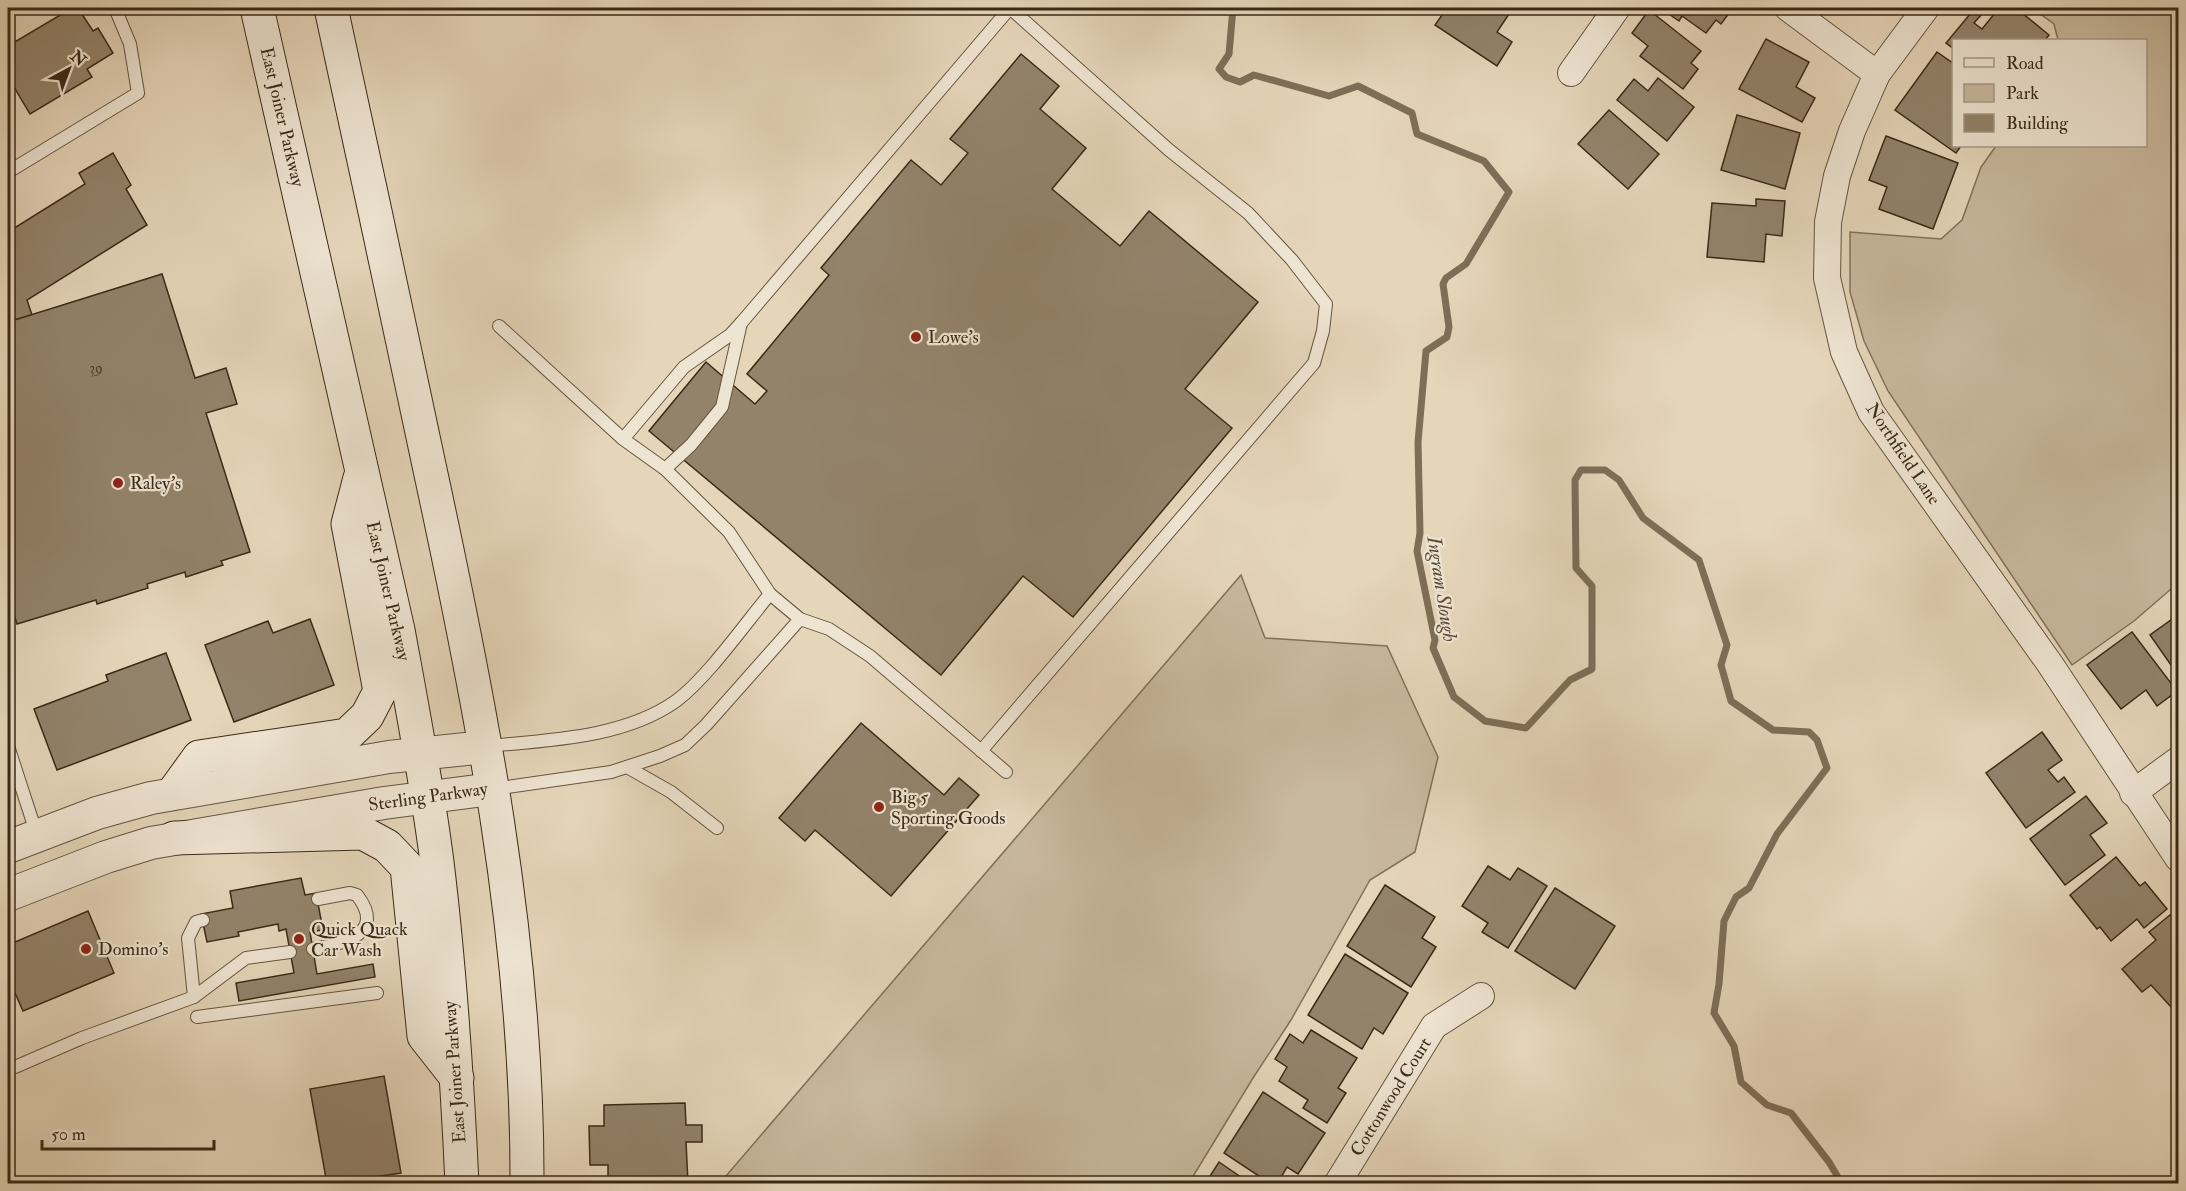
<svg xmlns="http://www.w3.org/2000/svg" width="2186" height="1191" font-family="'IM FELL Double Pica',serif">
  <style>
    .green { fill: #c8b89d; stroke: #81715a; stroke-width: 1.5 }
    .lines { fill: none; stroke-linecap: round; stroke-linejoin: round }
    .stream { stroke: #7e6e57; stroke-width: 7 }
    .building { fill: #93836b; stroke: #3a2a16; stroke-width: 1.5 }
    .service-casing { stroke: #65553f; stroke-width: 14 }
    .minor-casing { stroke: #65553f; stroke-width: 28 }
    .tertiary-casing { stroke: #65553f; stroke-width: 34 }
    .secondary-casing { stroke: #3a2a16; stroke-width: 35 }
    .service { stroke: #eee4d2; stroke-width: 12 }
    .minor { stroke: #eee4d2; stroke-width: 26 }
    .tertiary { stroke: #eee4d2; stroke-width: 32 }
    .secondary { stroke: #eee4d2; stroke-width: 33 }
    .poi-dot { fill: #8f2418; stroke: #eee4d2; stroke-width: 2 }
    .labels { text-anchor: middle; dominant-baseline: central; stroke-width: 4.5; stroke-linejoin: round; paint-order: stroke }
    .number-label { font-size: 15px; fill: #50402b }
    .street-label { font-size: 18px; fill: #3a2a16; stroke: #eee4d2 }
    .poi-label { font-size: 18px; fill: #3a2a16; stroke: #eee4d2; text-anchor: start }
    .water-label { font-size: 20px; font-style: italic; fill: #5c4c36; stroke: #eee4d2 }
  </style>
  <rect width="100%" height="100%" fill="#e5d5b9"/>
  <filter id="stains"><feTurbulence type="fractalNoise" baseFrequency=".00333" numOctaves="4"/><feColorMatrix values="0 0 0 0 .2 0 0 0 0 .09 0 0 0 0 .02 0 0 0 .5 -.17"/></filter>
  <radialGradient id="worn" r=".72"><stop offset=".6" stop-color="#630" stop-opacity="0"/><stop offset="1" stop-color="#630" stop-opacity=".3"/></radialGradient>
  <g class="green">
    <polygon points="2032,8 2178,8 2178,583 2134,621 2072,665 1888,391 1864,341 1850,292 1850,232 1941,239 1962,220 1981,167 1996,146 2146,146 2146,40 2058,40 2054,24"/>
    <polygon points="1241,575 1265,638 1387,646 1438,757 1415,852 1370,880 1291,1020 1253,1078 1189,1183 720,1183"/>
  </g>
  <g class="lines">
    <polyline class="stream" points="1233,8 1229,54 1219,69 1226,77 1240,82 1254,75 1329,96 1358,86 1412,113 1417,134 1484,161 1509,192 1466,264 1446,278 1443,284 1449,327 1447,337 1426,351 1418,442 1420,533 1417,551 1435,640 1433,648 1454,697 1485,721 1526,728 1570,680 1592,669 1592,586 1576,568 1575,480 1581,470 1605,470 1619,480 1643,518 1699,560 1727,645 1721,665 1731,701 1773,730 1809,732 1817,740 1827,768 1777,834 1749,888 1736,897 1724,921 1719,984 1714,1013 1734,1046 1741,1082 1767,1105 1791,1113 1829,1162 1842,1184"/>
  </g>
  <g class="building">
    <polygon points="72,8 78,8 93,31 98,28 113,53 87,69 92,77 30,114 8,77 8,46"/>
    <polygon points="1447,8 1513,8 1497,32 1512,42 1497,66 1435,25"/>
    <polygon points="1660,8 1733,8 1721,24 1716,20 1706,33 1682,16 1679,21"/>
    <polygon points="1975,8 1982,14 1974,23 1982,29 1995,13 1987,8 2016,8 2049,35 2045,40 1954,40 1954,49 1946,43"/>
    <polygon points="1649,10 1701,51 1691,63 1698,69 1683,89 1640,56 1648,46 1632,33"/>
    <polygon points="1766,39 1809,62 1796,87 1815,98 1802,122 1739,89"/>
    <polygon points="1937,52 1954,64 1954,146 1961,146 1956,153 1895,110"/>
    <polygon points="1021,54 1059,86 1040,109 1086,148 1052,189 1120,246 1149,211 1258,302 1185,389 1232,428 1073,617 1023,576 941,675 649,431 706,362 755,404 767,391 747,374 829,275 821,268 911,160 941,185 968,153 950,139"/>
    <polygon points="1658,78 1694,107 1667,141 1617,100 1634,79 1648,91"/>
    <polygon points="1609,110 1659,154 1628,189 1578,144"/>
    <polygon points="1737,115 1800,133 1785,189 1721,170"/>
    <polygon points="1886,136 1958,163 1933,229 1879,209 1887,187 1869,180"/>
    <polygon points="113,153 131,185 126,189 147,225 27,300 32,315 8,322 8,232 85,184 79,173"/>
    <polygon points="1756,199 1785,201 1782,236 1766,234 1764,262 1707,257 1712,203 1756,206"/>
    <polygon points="162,274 195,378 226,368 237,404 206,413 250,552 221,561 223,565 186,577 185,572 147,584 148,588 97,604 96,600 17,624 8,596 8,322"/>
    <polygon points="2178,615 2178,675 2150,635"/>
    <polygon points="310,619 334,685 234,722 205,645 268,621 273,633"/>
    <polygon points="2132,632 2177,691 2157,706 2146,690 2121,709 2087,665"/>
    <polygon points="166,653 191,720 57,770 34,709 108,681 106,675"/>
    <polygon points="861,723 944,795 959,778 979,795 891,896 815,830 805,841 779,818"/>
    <polygon points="2042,732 2062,760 2048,770 2058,782 2064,777 2075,792 2026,828 1986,773"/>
    <polygon points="2086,796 2107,823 2090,835 2105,855 2065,885 2030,839"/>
    <polygon points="2116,857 2140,886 2145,882 2167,909 2144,928 2137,919 2111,941 2100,927 2097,929 2070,895"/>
    <polygon points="1488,866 1510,880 1518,868 1547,886 1508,948 1482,932 1488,923 1462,906"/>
    <polygon points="301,878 305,895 316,893 323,930 310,932 317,974 373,964 375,977 239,1001 236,983 294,973 286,929 279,931 278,924 238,932 239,936 207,942 201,914 233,908 230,891"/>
    <polygon points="1385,885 1435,917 1422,938 1436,947 1411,987 1347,946"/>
    <polygon points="1555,888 1615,926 1575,989 1515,951"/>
    <polygon points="88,911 114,973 23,1011 8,977 8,945"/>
    <polygon points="2170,915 2178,925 2178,1001 2171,1007 2151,985 2142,992 2122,969 2156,940 2149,932"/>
    <polygon points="1345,954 1408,993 1383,1034 1374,1028 1362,1049 1308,1015"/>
    <polygon points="1311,1030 1357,1058 1338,1088 1346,1093 1327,1123 1303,1108 1308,1100 1279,1081 1287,1067 1275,1059 1290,1034 1303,1043"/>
    <polygon points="384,1076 401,1173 327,1184 310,1089"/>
    <polygon points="1263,1092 1325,1133 1298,1174 1287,1167 1277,1184 1271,1184 1224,1153"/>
    <polygon points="685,1103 686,1125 702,1125 702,1142 686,1142 688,1183 608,1184 608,1165 590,1165 589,1126 604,1126 604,1105"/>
    <polygon points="1219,1162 1251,1184 1205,1184"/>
  </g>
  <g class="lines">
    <defs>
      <g id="service">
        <polyline points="8,172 138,93 130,44 115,8"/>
        <polyline points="499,326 623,439 665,469 729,532 770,594 800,619 829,629 870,656 1006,772"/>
        <polyline points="623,439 684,367 730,335 742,322 1010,8"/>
        <polyline points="665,469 691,445 722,407 741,323"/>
        <polyline points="8,746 37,835"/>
        <path d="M487 746C549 740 624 738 676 701 707 678 744 625 770 594"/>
        <polyline points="981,751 1314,363 1323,331 1326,304 1292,260 1248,213 1169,150 1010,8"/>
        <polyline points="627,767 671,792 717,828"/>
        <polyline points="493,789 611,772 660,756 685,745 706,725 800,619"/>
        <path d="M313 949C343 944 387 934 357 895L350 893 318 899"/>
        <polyline points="194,997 188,938 196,922 203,920"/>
        <polyline points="197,1017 377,993"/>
        <polyline points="8,1070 82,1038 194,997 246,958 290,952"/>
      </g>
      <g id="minor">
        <polyline points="1788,8 1877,74"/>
        <polyline points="1926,8 1877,74 1852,131 1837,176 1828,222 1827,278 1844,352 1871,412 2050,664 2178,858"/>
        <polyline points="1571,73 1617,8"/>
        <polyline points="2133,793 2178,760"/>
        <polyline points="1337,1184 1434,1026 1481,996"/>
      </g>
      <g id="tertiary">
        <polyline points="8,847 97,813 151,798 389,757 485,747"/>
        <polyline points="8,895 106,857 151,843 384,803 492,789"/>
      </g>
      <g id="secondary">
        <path d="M257 8 398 630C412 707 427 784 437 862 450 969 457 1076 462 1184"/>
        <path d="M331 8C364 160 397 313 429 465 480 701 528 941 527 1184"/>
        <polyline points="173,793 199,757 347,735 367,716 380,691 348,524 360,478"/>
        <polyline points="174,838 363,833 387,846 407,867 424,1036 457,1078"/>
      </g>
    </defs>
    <use href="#service" class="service-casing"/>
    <use href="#minor" class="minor-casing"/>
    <use href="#tertiary" class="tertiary-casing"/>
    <use href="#secondary" class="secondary-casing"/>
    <use href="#service" class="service"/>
    <use href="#minor" class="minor"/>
    <use href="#tertiary" class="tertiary"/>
    <use href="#secondary" class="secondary"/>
  </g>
  <g class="poi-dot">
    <circle cx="916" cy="337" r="6"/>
    <circle cx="118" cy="483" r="6"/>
    <circle cx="879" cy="807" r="6"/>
    <circle cx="299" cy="939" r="6"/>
    <circle cx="86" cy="949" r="6"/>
  </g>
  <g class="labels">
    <g class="number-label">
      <text x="96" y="368">39</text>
    </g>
    <g class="street-label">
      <text transform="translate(282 117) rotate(77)">East Joiner Parkway</text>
      <text transform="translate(1903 454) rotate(56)">Northfield Lane</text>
      <text transform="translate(388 591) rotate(77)">East Joiner Parkway</text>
      <text transform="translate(428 797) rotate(-8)">Sterling Parkway</text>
      <text transform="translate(455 1072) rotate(-94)">East Joiner Parkway</text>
      <text transform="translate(1391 1097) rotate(-58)">Cottonwood Court</text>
    </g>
    <g class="poi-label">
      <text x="928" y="337">Lowe's</text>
      <text x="130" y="483">Raley's</text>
      <text x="891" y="797">Big 5<tspan x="891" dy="21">Sporting Goods</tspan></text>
      <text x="311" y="929">Quick Quack<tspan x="311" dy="21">Car Wash</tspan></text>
      <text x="98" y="949">Domino's</text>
    </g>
    <g class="water-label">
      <text transform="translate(1442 589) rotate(81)">Ingram Slough</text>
    </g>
  </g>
  <rect width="2186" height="1191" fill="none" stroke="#e5d5b9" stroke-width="30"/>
  <rect x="9" y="9" width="2168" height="1173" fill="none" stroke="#3a2a16" stroke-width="3"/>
  <rect x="15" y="15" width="2156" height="1161" fill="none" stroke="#3a2a16" stroke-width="1.5"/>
  <rect x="1952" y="39" width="195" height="108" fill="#eee4d2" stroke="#a69a87" stroke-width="1.5"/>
  <rect x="1964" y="58" width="30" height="9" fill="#eee4d2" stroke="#a69a87" stroke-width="1.5"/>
  <text x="2006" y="69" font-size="18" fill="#3a2a16">Road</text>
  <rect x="1964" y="84" width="30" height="18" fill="#c8b89d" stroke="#a69a87" stroke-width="1.5"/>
  <text x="2006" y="99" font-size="18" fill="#3a2a16">Park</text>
  <rect x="1964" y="114" width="30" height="18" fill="#93836b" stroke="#a69a87" stroke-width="1.5"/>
  <text x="2006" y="129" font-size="18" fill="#3a2a16">Building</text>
  <g transform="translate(69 69) rotate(41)" stroke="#eee4d2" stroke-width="4.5" paint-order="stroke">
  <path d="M0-4.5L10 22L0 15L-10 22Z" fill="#3a2a16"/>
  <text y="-9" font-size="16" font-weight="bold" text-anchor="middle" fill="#3a2a16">N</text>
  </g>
  <path d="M42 1140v9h172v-9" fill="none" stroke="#3a2a16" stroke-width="3"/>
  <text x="51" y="1140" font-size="18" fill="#3a2a16" stroke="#eee4d2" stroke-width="4.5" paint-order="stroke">50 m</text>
  <rect width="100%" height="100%" filter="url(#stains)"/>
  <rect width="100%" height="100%" fill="url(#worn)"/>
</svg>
